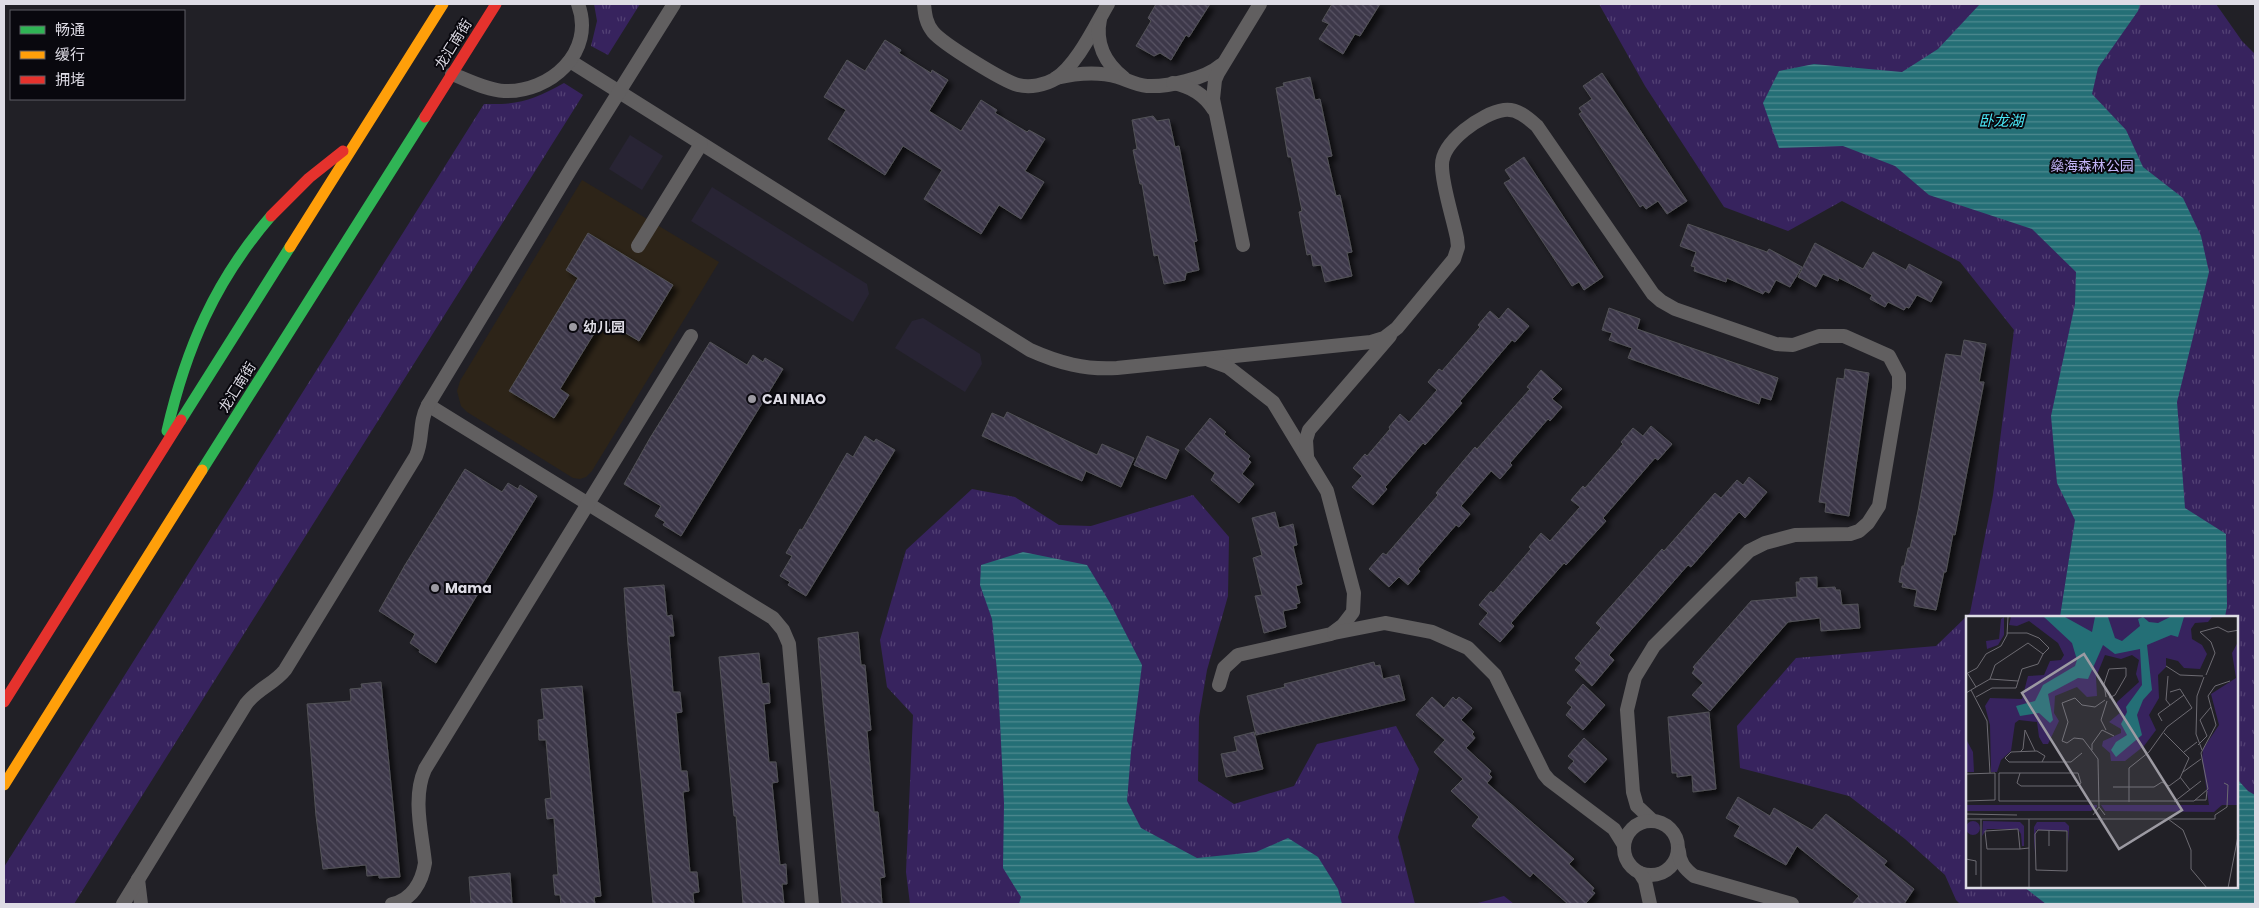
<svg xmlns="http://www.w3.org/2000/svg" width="2259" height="908" font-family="Poppins,'Noto Sans SC',sans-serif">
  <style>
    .built { fill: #282434 }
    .education { fill: #2d2418 }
    .grass { fill: url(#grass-tufts); fill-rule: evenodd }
    .water { fill: url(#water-rules) }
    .building { fill: url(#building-back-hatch); stroke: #525257; filter: url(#shadow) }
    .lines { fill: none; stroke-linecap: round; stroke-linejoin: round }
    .lane { stroke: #615f60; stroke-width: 14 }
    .fast { stroke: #30b455; stroke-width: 11 }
    .slow { stroke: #ff9f0a; stroke-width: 11 }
    .jam { stroke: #e5322d; stroke-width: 11 }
    .poi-dot { fill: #9c9aa2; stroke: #09080e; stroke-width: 2 }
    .labels { text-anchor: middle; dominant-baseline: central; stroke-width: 4; stroke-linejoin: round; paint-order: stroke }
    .street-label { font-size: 14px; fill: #dedce5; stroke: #09080e }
    .park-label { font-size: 14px; fill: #c3b4f8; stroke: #09080e }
    .poi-label { font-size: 14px; font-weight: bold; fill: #dedce5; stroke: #09080e; text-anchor: start }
    .water-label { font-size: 15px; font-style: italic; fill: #4ae5f4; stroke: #09080e }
    .inset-road { fill: none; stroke: #6d6b72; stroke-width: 1 }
    .view { fill: #9c9aa2; fill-opacity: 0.15; stroke: #9c9aa2; stroke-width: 2.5 }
    .inset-edge { fill: none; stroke: #dedce5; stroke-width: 2.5 }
  </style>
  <defs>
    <pattern id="grass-tufts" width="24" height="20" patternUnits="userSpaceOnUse" patternTransform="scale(1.25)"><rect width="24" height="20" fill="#37235e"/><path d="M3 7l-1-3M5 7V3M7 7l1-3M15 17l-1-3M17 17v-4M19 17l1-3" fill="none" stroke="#544275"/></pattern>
    <pattern id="water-rules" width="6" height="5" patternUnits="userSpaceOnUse" patternTransform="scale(1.25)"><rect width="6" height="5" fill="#246f76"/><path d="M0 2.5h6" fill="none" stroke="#4e8a90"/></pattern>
    <pattern id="building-back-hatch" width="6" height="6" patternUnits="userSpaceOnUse" patternTransform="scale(1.25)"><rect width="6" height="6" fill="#3d384a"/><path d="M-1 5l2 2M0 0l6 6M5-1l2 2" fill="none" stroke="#595464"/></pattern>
    <filter id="shadow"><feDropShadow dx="4.5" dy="4.5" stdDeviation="2.5" flood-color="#0009"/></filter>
  </defs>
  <rect width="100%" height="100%" fill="#212026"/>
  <g class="built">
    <polygon points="630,135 663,156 642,190 609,169"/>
    <polygon points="712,187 867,284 869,294 853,322 691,221"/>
    <polygon points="923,318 980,354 982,364 965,392 895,348 912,321"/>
  </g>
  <polygon class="education" points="582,180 719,262 592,471 586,477 580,479 573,478 467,412 461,406 457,391 460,381"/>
  <g class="grass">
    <polygon points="594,4 640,4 608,55 591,46 597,21"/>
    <path d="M1599 4H2216L2242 41 2255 54V904H1960L1956 900 1945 875 1905 839 1849 796 1740 768 1737 726 1796 658 1936 646 1970 613 1993 495 2014 330 1960 262 1842 201 1788 231 1724 207 1645 86ZM1968 617H2238V887H1968Z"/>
    <path d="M564 83 583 95 74 904H4V867L484 104C519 105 533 100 564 83Z"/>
    <polygon points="972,489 1015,497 1059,525 1091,526 1193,495 1229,537 1228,596 1207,670 1199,717 1198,781 1234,804 1294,786 1317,744 1396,726 1419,769 1398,837 1415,904 910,904 906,872 913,715 887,687 880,640 906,550"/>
    <polygon points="1504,896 1514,904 1474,904"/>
  </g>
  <g class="water">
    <polygon points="1980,4 2140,4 2138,11 2098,68 2092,94 2126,130 2143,167 2183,198 2201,236 2209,272 2177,402 2185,508 2226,534 2227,606 2225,617 2060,617 2075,520 2057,483 2051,416 2075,304 2076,272 2032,229 1929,195 1895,166 1843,146 1779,148 1763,103 1779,71 1814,64 1902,72 1938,49"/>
    <polygon points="1023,552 1087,565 1110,603 1142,665 1131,752 1127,801 1141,828 1197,858 1256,852 1288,838 1318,857 1338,889 1342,904 1019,904 1021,897 1003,868 1004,803 998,682 992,619 980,585 981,565"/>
    <polygon points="2238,780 2248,791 2255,795 2255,904 2046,904 2024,887 2238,887"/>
  </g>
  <g class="building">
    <polygon points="1156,4 1210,4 1189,37 1186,35 1171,60 1160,53 1154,56 1136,46 1151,21 1148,18"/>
    <polygon points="1332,4 1380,4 1360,36 1355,34 1343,54 1319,39 1329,24 1322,21"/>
    <polygon points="885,40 901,50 899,53 931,73 932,70 948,80 929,111 961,131 981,100 997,110 995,113 1027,132 1029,130 1045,139 1025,171 1044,182 1021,219 999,205 981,234 924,199 942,170 903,146 885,175 828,139 846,110 824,97 847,60 865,71"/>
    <polygon points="1602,73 1687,201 1667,214 1658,201 1646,209 1643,205 1640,207 1579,114 1582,112 1579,108 1592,99 1583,86"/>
    <polygon points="1310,77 1315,100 1320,99 1332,156 1327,157 1336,196 1340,195 1352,252 1347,253 1352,276 1325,282 1321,265 1313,266 1311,254 1307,255 1299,212 1302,211 1291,157 1288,157 1276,88 1284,86 1283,83"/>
    <polygon points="1153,116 1157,121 1169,119 1175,147 1179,146 1197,241 1194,242 1199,270 1186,273 1185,280 1164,284 1158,255 1154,256 1142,184 1140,184 1133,150 1137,149 1132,120"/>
    <polygon points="1524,157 1603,277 1584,290 1579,282 1572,286 1504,183 1511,179 1505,170"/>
    <polygon points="1688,224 1767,252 1769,249 1802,267 1790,287 1776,280 1769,293 1765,291 1763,294 1727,278 1726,282 1694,271 1695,267 1691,266 1696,252 1680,246"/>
    <polygon points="588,233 673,285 639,341 612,325 609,330 600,324 560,389 569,395 554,418 509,391 578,278 566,270"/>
    <polygon points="1815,243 1863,269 1873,252 1906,270 1909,264 1942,282 1931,302 1917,295 1909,308 1906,307 1904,310 1888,302 1885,307 1870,299 1872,295 1839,278 1838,281 1823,274 1816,287 1798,277"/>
    <polygon points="1508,308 1529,326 1515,342 1512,340 1460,401 1462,403 1425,445 1423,443 1385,487 1387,489 1373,505 1352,487 1362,476 1353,468 1365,454 1367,456 1390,429 1389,427 1400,414 1409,422 1437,390 1428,382 1439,369 1442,371 1480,327 1478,325 1490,311 1499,319"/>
    <polygon points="1609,308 1640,319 1637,329 1778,378 1771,400 1761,397 1759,404 1628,358 1632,348 1609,340 1612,333 1602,330"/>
    <polygon points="1964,340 1986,344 1979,382 1984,382 1955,535 1953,534 1946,572 1944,572 1936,610 1914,606 1917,590 1902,587 1903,583 1899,582 1902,566 1904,566 1908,548 1910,548 1918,511 1945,358 1946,354 1961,356"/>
    <polygon points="710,342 747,365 753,355 763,362 765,358 783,369 681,536 663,525 665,522 655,516 661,506 624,484 650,438"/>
    <polygon points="1845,369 1869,373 1849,516 1825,512 1826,503 1819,502 1837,378 1844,379"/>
    <polygon points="1541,370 1562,389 1552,399 1562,407 1550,421 1548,419 1510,463 1512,465 1500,479 1491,471 1461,506 1470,514 1459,527 1456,525 1418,569 1420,571 1408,585 1399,577 1389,587 1369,569 1383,553 1386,555 1438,495 1436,493 1475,447 1477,449 1530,389 1527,387"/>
    <polygon points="1007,412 1097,455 1102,444 1134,458 1121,487 1086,471 1082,481 982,436 992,413 1004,418"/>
    <polygon points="1210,418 1226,432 1224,434 1250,456 1248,459 1251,462 1242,474 1254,484 1239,503 1211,480 1215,473 1185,449"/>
    <polygon points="1651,426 1672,444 1658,460 1655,458 1603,518 1606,521 1566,565 1564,563 1511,623 1514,626 1500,642 1479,624 1488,613 1479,605 1491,591 1493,593 1531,549 1529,547 1541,533 1550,541 1580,507 1571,500 1583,486 1585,488 1623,444 1621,442 1633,428 1643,436"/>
    <polygon points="865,436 874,442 876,439 895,450 806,596 788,585 790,582 780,576 792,556 786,553 800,529 802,530 847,453 853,457"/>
    <polygon points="1147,436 1179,450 1166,479 1134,465"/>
    <polygon points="465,469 502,492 508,483 518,489 520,485 537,496 436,663 419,652 420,650 410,643 415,634 379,611 405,565"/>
    <polygon points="1749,477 1767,492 1745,518 1739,512 1691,567 1688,565 1609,655 1614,660 1592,686 1575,670 1581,663 1575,658 1601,628 1596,623 1662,549 1664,551 1715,493 1721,498 1737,480 1743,485"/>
    <polygon points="1275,512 1279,528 1293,524 1297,545 1293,546 1302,584 1296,586 1300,603 1296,604 1297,608 1283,611 1286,627 1264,633 1255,596 1262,595 1253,558 1262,555 1252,518"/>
    <polygon points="1817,577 1817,588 1835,587 1836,590 1840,590 1842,605 1858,604 1860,628 1821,631 1820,618 1788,622 1710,711 1692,695 1703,683 1692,673 1695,669 1693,667 1751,601 1797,597 1796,582 1800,582 1800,578"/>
    <polygon points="664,585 667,616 672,615 674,636 669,636 673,692 680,692 682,712 676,713 681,771 687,771 689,791 683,792 690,872 697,872 699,892 693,893 694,904 653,904 628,645 624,588"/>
    <polygon points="858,632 861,665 865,665 871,730 867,731 874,812 878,812 885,877 880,878 882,904 842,904 823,703 818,638"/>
    <polygon points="759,653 762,684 769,683 770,703 764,704 769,762 776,762 778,782 772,783 780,865 786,864 787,884 782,884 784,904 743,904 736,816 734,816 719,657"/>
    <polygon points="1374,662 1375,666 1380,665 1383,679 1399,675 1405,700 1256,735 1247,696 1285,687 1284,684"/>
    <polygon points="381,682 400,877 379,878 379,875 367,876 366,865 323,869 316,816 307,704 351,701 350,689 362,688 361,684"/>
    <polygon points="1583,684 1605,705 1583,730 1566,715 1572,707 1567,703"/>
    <polygon points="582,686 601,896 594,897 595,904 561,904 560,895 555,895 553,875 558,875 554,818 547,819 545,799 551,798 546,740 539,740 538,720 544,719 541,689"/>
    <polygon points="1432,697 1444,708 1453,697 1456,700 1459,697 1472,708 1461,720 1474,732 1472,734 1475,738 1466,748 1491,771 1489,774 1492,777 1487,783 1574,859 1569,864 1594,888 1592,891 1595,893 1585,904 1568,904 1533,873 1530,877 1472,826 1479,817 1451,791 1463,779 1434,752 1445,740 1416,715"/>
    <polygon points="1709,712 1716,789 1693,792 1692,775 1677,777 1677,773 1672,773 1668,717"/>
    <polygon points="1254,732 1263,769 1226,777 1221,754 1237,751 1234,737"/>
    <polygon points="1584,738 1607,759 1585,783 1568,768 1574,761 1568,756"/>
    <polygon points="1738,797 1770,816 1774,808 1812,830 1826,814 1887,861 1884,865 1914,889 1904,904 1852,904 1859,896 1797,846 1786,865 1734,836 1740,826 1726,818"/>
    <polygon points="510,873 512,904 471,904 469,877"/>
  </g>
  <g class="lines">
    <g class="lane">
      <path d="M924 4C925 15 926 23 933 32 943 44 1003 81 1018 85 1030 88 1045 85 1055 79 1077 65 1095 26 1108 4"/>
      <path d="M1100 19C1095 43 1105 63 1124 78"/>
      <path d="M570 61 1030 350C1059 363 1085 370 1117 368L1371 342 1384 338 1397 328 1454 259 1458 247 1457 238C1453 218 1442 185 1442 166 1441 142 1482 113 1504 110 1517 108 1528 118 1537 126L1653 294 1661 301 1675 309 1776 344 1793 345 1819 336H1844L1889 356 1899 375V388L1879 506 1868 523 1859 531 1850 534 1795 535 1765 543 1749 551 1654 646 1635 677 1627 710 1633 792 1637 806 1653 821"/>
      <path d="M452 74C468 80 486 90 504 91 550 93 596 52 578 4"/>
      <path d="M1056 78C1077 73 1097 71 1118 77 1127 80 1137 85 1147 86 1168 87 1205 79 1221 65"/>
      <path d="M1173 83C1191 87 1204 94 1214 110"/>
      <polyline points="1243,245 1213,99 1215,80 1218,73 1260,4"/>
      <polyline points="638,246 701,144"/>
      <polyline points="1209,360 1228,367 1273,402 1327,491 1354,593 1353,612 1343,625 1331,634 1238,655 1224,668 1219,685"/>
      <polyline points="428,405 773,618 783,630 789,644 812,904"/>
      <polyline points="1307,456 1306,440 1309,430 1390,336"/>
      <polyline points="1334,633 1385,623 1432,632 1468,648 1495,675 1544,774 1549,780 1614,829 1624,845"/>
      <circle cx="1651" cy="848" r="27"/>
      <path d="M1679 851C1679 862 1685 869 1694 876L1792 904"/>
      <polyline points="1640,873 1645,881 1650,904"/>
      <polyline points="138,879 141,904"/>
      <path d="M123 904 246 704C257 689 274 684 285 670L416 456C424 437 418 424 428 405L572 167 674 4"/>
      <path d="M392 904C412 900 422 882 425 863 422 833 412 798 425 769L691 336"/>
    </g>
    <g class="fast">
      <polyline points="181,420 290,247"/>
      <path d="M167 431C186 348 215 281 271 216"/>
      <polyline points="202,470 425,117"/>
    </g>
    <g class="slow">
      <polyline points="290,247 443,4"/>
      <polyline points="4,785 202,470"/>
    </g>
    <g class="jam">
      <polyline points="425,117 496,4"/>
      <polyline points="271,216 309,178 343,151"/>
      <polyline points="4,702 181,420"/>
    </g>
  </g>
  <g class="poi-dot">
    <circle cx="573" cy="327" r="5"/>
    <circle cx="752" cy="399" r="5"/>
    <circle cx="435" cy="588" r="5"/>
  </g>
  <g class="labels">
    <g class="street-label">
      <text transform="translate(453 44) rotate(-58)">龙汇南街</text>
      <text transform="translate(237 387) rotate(-58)">龙汇南街</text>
    </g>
    <g class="park-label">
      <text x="2092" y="166">燊海森林公园</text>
    </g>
    <g class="poi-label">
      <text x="583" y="327">幼儿园</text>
      <text x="762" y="399">CAI NIAO</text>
      <text x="445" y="588">Mama</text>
    </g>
    <g class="water-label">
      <text x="2001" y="120">卧龙湖</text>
    </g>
  </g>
  <g transform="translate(1966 616)">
    <rect width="272" height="272" fill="#212026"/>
    <path d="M38 1V19L32 29 21 33 20 25 33 23 35 3ZM45 1H246L242 6 229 7 225 13 226 23 236 29 241 38 234 53 218 52 212 45 200 42V51L192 59 193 82 183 99 190 114 178 130 159 145H145L144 137 136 130 137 125 155 117V113L143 106 155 96 150 91 151 86 173 66 170 58 173 44 166 39 155 43 139 39 130 61 131 80 121 81 111 71 89 80 88 97 93 105 82 128H77L73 121 71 106 53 104 49 107 45 135 35 144 31 156H25L24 109 19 90 24 82 56 83 62 60 78 59 84 45 95 44 98 39 92 27 63 5 51 10 43 9ZM272 26V189H256L248 196 139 195 135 189H243L236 143 237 133 253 109 245 78 270 62 266 37ZM1 125 7 136 8 156H0ZM0 189H131V191L125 195H0ZM0 212a7 7 0 1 1 14 0a7 7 0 1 1-14 0ZM17 205 54 206 58 210V230H56L55 218 52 213H21L16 220ZM71 206H99L103 210V228L102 215 70 214 68 237V211Z" fill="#37235e"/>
    <path d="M78 1H99L126 16 129 1H142L149 22 156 25 174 10 172 3 177 1 183 6 192 7 204 1H218L212 21 205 19 181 29 186 74 177 84 171 99 176 119 150 141 145 134 150 126 161 119 155 108 161 96 160 91 176 69 174 33 149 38 137 29 122 63 112 62 82 78 87 104 84 107 73 97 54 100 50 90 69 85 77 69 109 50 111 44 106 27Z" fill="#246f76"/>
    <path class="inset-road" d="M41 17H61L73 22 83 32 77 38M200 50 214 59 237 60M0 58 11 52 20 38 35 30 41 19 42 1M240 59 249 37 245 26 234 16 252 11 262 16 273 14M202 60 200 84 204 89M24 63 52 65M10 71 24 63 29 49 62 27 77 38 72 48 56 53 50 72H26L10 81M5 74 21 105 24 157M0 77 10 71 2 58M140 81 138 68 143 53 160 52V60L149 79 143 82M196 105 192 98 218 79M140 114 135 104 141 85M232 129 241 120 234 104 245 91M126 134V128L136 114 148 120M236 134 230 118 231 80 238 61M54 136 57 133 59 114 69 135M218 136 231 126M76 146 79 140 71 135 45 136 39 142 43 146H105L116 137M217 156 235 143M54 157 51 167 55 170H111L115 167 112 157H33V185H228L242 173 235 137 250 109 242 80 249 70 264 65M0 158 29 157V184L0 185M214 161 224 174M147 171H188L196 166 203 170 214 162 223 142 198 117M229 184H240L241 175M163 186V152L183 136 201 111 226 92 214 73 204 76M208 186 235 165M133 191 132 143 117 123 108 122 101 127 96 125 102 106 96 87 109 82 116 89 129 91 139 84M0 198 51 199M127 199 133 191 139 199M249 199 261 191 262 169 258 167M0 203H249V199M202 203 217 214 225 234V253L241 272M72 214 101 215V255L70 254 69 218ZM83 214V230M54 233 52 213 19 215 21 233H54L63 232M0 243 10 245V259M15 272V203M63 272V203M262 272 273 215"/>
    <path class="view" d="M118 38 216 194 153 233 56 77Z"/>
    <rect width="272" height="272" class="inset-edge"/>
  </g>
  <rect width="2259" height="908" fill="none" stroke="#dedce5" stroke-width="10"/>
  <rect x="10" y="10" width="175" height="90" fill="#09080e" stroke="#5e5d64"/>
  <rect x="20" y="26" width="25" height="8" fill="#30b455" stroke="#5e5d64"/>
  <text x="55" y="35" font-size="15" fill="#dedce5">畅通</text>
  <rect x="20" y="51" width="25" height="8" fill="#ff9f0a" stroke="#5e5d64"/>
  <text x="55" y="60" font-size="15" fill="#dedce5">缓行</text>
  <rect x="20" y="76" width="25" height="8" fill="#e5322d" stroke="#5e5d64"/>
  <text x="55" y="85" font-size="15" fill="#dedce5">拥堵</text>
</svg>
